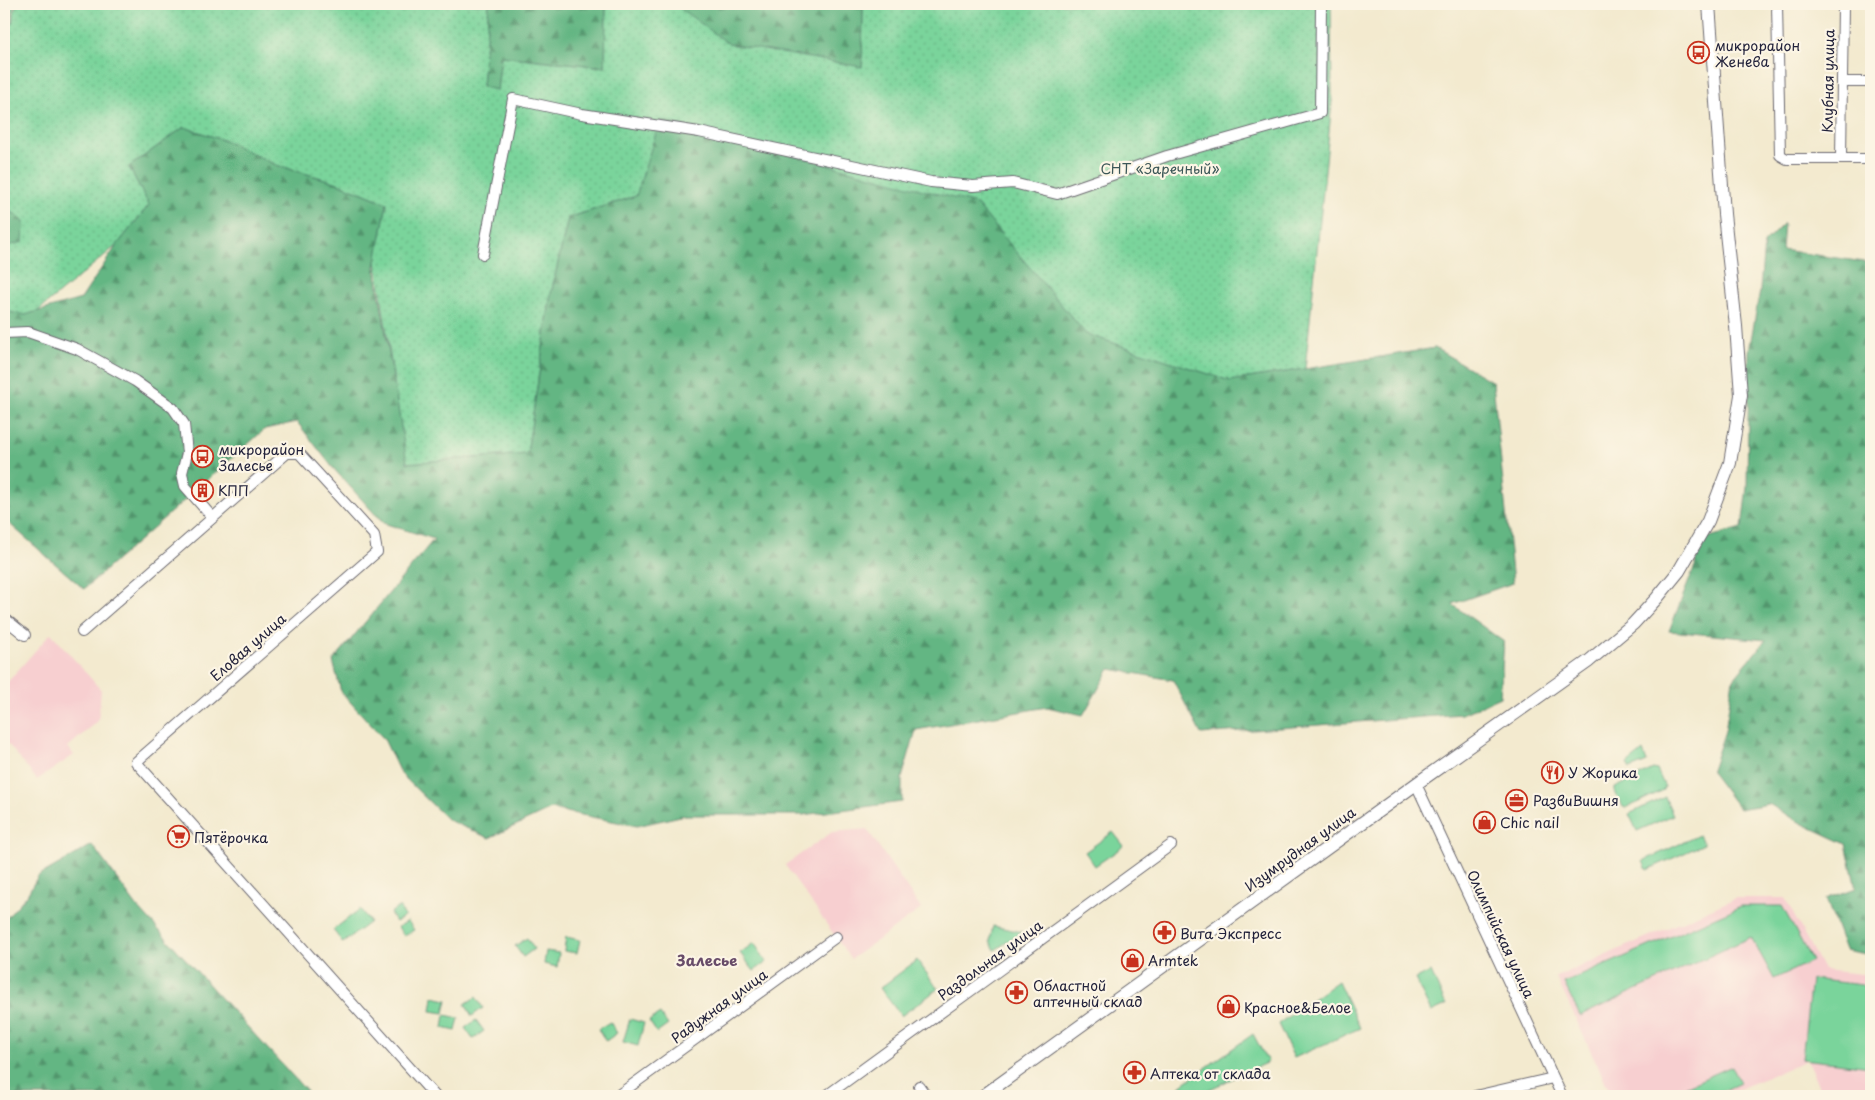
<svg xmlns="http://www.w3.org/2000/svg" width="1875" height="1100" font-family="'Playpen Sans',sans-serif">
  <style>
    .built { fill: #f7cfd0 }
    .grass { fill: url(#grass-dots); stroke: #4e7b6b }
    .forest { fill: url(#forest-firs); stroke: #426c5f }
    .park { fill: #7ad49b; stroke: #4e7b6b }
    .lines { fill: none; stroke-linecap: round; stroke-linejoin: round }
    .minor-casing { stroke: #6b686f; stroke-width: 12 }
    .tertiary-casing { stroke: #6b686f; stroke-width: 14 }
    .minor { stroke: #fff; stroke-width: 10 }
    .tertiary { stroke: #fff; stroke-width: 12 }
    .labels { text-anchor: middle; dominant-baseline: central; stroke-width: 4.5; stroke-linejoin: round; paint-order: stroke }
    .poi-label { font-size: 14px; fill: #22223b; stroke: #fcf5e5; text-anchor: start }
    .street-label { font-size: 14px; fill: #22223b; stroke: #fcf5e5 }
    .park-label { font-size: 14px; fill: #3c5758; stroke: #fcf5e5 }
    .neighbourhood-label { font-size: 15px; font-weight: bold; fill: #684c69; stroke: #fcf5e5 }
  </style>
  <defs>
    <pattern id="grass-dots" width="8" height="8" patternUnits="userSpaceOnUse" patternTransform="scale(1.25)"><rect width="8" height="8" fill="#7ad49b"/><path d="M2 2h.1M6 6h.1" fill="none" stroke="#69b686" stroke-width="1.8" stroke-linecap="round"/></pattern>
    <pattern id="forest-firs" width="22" height="20" patternUnits="userSpaceOnUse" patternTransform="scale(1.25)"><rect width="22" height="20" fill="#63b683"/><path d="M5 1l3.5 6h-7zM16 11l3.5 6h-7z" fill="#51946c"/></pattern>
  </defs>
  <rect width="100%" height="100%" fill="#fcf5e5"/>
  <filter id="ink" filterUnits="userSpaceOnUse"><feTurbulence type="fractalNoise" baseFrequency=".02" numOctaves="2"/><feDisplacementMap in="SourceGraphic" scale="10" xChannelSelector="R" yChannelSelector="G"/><feConvolveMatrix kernelMatrix="1 2 1 2 8 2 1 2 1" color-interpolation-filters="sRGB"/></filter>
  <filter id="wash" filterUnits="userSpaceOnUse"><feTurbulence type="fractalNoise" baseFrequency=".0096" numOctaves="4" result="noise"/><feDisplacementMap in="SourceGraphic" scale="20" xChannelSelector="R" yChannelSelector="G"/><feGaussianBlur stdDeviation="1.12" result="paint"/><feColorMatrix in="noise" values="0 0 0 0 0 0 0 0 0 0 0 0 0 0 0 0 0 1.4 0 .05"/><feComposite in="paint" operator="in"/></filter>
  <g filter="url(#wash)">
    <rect width="100%" height="100%" fill="#f3eacf"/>
    <g class="built">
      <polygon points="51,633 101,690 98,721 68,747 74,755 37,780 4,739 4,686"/>
      <polygon points="867,829 921,909 851,959 785,865 832,832"/>
      <polygon points="1736,898 1785,898 1823,970 1871,975 1871,1088 1823,1096 1807,1060 1723,1096 1612,1096 1556,977"/>
    </g>
    <g class="grass">
      <polygon points="4,4 14,4 11,20 4,22"/>
      <polygon points="16,4 489,4 482,86 497,90 501,56 605,67 606,4 681,4 681,9 862,67 863,4 1331,4 1332,102 1305,369 1230,381 1086,335 976,204 636,196 568,218 551,294 527,454 406,463 376,261 387,203 335,182 276,165 226,141 184,127 129,167 149,205 117,245 26,321 4,314 4,26 8,22 12,24"/>
    </g>
    <g class="forest">
      <polygon points="489,4 606,4 605,67 501,56 497,90 482,87"/>
      <polygon points="681,4 863,4 862,67 729,44 681,9"/>
      <polygon points="660,120 976,204 1086,334 1230,381 1435,348 1493,382 1513,583 1452,604 1504,642 1500,697 1462,714 1201,734 1173,680 1110,669 1083,715 1047,707 916,730 902,778 902,802 803,815 685,815 637,826 551,809 489,838 448,820 400,773 384,739 341,692 333,661 434,539 383,523 333,468 297,422 265,429 84,589 4,519 4,311 25,315 81,299 117,245 149,205 129,167 184,127 226,141 276,165 335,182 387,203 375,267 407,463 527,454 551,294 568,218 636,196"/>
      <polygon points="4,209 17,215 24,222 23,242 4,247"/>
      <polygon points="1784,223 1782,250 1871,263 1871,955 1845,950 1826,899 1856,888 1846,844 1801,823 1769,804 1739,809 1711,772 1725,731 1733,679 1766,640 1669,631 1706,538 1742,528 1747,487 1749,351 1760,290 1764,243"/>
      <polygon points="92,845 136,905 311,1096 4,1096 4,921 27,895 38,876"/>
    </g>
    <g class="park">
      <polygon points="1643,751 1647,762 1630,769 1627,764"/>
      <polygon points="1653,769 1657,770 1665,787 1664,790 1626,808 1623,807 1615,792 1615,788"/>
      <polygon points="1665,797 1673,815 1637,831 1629,814"/>
      <polygon points="1113,832 1124,846 1095,866 1085,852"/>
      <polygon points="1699,835 1704,844 1647,870 1643,861"/>
      <polygon points="1741,906 1782,906 1812,961 1774,979 1751,937 1580,1016 1564,983"/>
      <polygon points="399,907 405,916 396,922 390,913"/>
      <polygon points="360,909 370,922 343,943 333,930"/>
      <polygon points="408,921 414,930 404,936 398,927"/>
      <polygon points="993,926 1022,932 995,950 990,941"/>
      <polygon points="566,937 580,940 577,953 564,951"/>
      <polygon points="527,938 534,949 523,957 515,946"/>
      <polygon points="754,943 767,962 754,971 740,953"/>
      <polygon points="546,951 559,953 557,967 544,964"/>
      <polygon points="917,960 938,989 901,1016 880,988"/>
      <polygon points="1431,972 1446,1005 1431,1012 1415,979"/>
      <polygon points="1811,979 1871,986 1871,1067 1802,1059"/>
      <polygon points="1338,981 1360,1028 1294,1058 1278,1024"/>
      <polygon points="433,997 447,1000 444,1013 431,1011"/>
      <polygon points="476,997 483,1008 472,1016 465,1004"/>
      <polygon points="660,1014 668,1025 657,1033 649,1021"/>
      <polygon points="445,1015 459,1018 456,1031 443,1028"/>
      <polygon points="630,1019 644,1023 638,1046 623,1042"/>
      <polygon points="476,1020 484,1031 473,1039 465,1028"/>
      <polygon points="610,1022 617,1033 606,1041 598,1029"/>
      <polygon points="1253,1034 1268,1062 1195,1096 1166,1096"/>
      <polygon points="1732,1066 1740,1083 1712,1096 1665,1096"/>
    </g>
  </g>
  <g filter="url(#ink)">
    <g class="lines">
      <defs>
        <g id="minor">
          <polyline points="1777,4 1780,155 1787,159 1871,159"/>
          <polyline points="1842,82 1871,82"/>
          <polyline points="1841,158 1843,4"/>
          <polyline points="483,254 513,99 582,114 699,132 931,182 973,186 1013,183 1057,194 1167,156 1320,113 1321,4"/>
          <polyline points="4,333 28,332 77,349 135,381 173,408 184,424 187,453 182,473 185,486 212,517"/>
          <polyline points="4,618 25,635"/>
          <polyline points="82,632 287,453 299,453 374,535 377,552 136,762 435,1096"/>
          <polyline points="1416,784 1562,1096"/>
          <polyline points="919,1086 926,1096"/>
          <polyline points="617,1096 836,937"/>
          <polyline points="826,1096 1171,845"/>
          <polyline points="1475,1096 1553,1078"/>
        </g>
        <polyline id="tertiary" points="983,1096 1416,784 1589,661 1633,624 1657,598 1679,571 1708,521 1730,463 1741,395 1736,326 1724,214 1709,4"/>
      </defs>
      <use href="#minor" class="minor-casing"/>
      <use href="#tertiary" class="tertiary-casing"/>
      <use href="#minor" class="minor"/>
      <use href="#tertiary" class="tertiary"/>
    </g>
  </g>
  <defs>
    <symbol id="bus-ring" viewBox="-11 -11 22 22"><circle r="9.5" fill="#fcf5e5" stroke="#c8321e" stroke-width="1.5"/><path d="M-5-6H5V4H4V6H2V4H-2V6H-4V4H-5ZM-3.5-4V0h7V-4ZM-3.5 1.2v1.5H-2V1.2ZM2 1.2v1.5H3.5V1.2Z" fill="#c8321e"/></symbol>
    <symbol id="building-ring" viewBox="-11 -11 22 22"><circle r="9.5" fill="#fcf5e5" stroke="#c8321e" stroke-width="1.5"/><path d="M-4-6H4V6H1V3H-1V6H-4ZM-2.5-4.3h1.7v1.8h-1.7ZM.8-4.3h1.7v1.8H.8ZM-2.5-1h1.7V.8h-1.7ZM.8-1h1.7V.8H.8Z" fill="#c8321e"/></symbol>
    <symbol id="restaurant-ring" viewBox="-11 -11 22 22"><circle r="9.5" fill="#fcf5e5" stroke="#c8321e" stroke-width="1.5"/><path d="M-5-6h1v4h1v-4h1v4h1v-4h1v5L-1.5 .5V6h-2V.5L-5-1ZM5-6V6H3V1.5H1.5Q1.5-4 5-6Z" fill="#c8321e"/></symbol>
    <symbol id="office-ring" viewBox="-11 -11 22 22"><circle r="9.5" fill="#fcf5e5" stroke="#c8321e" stroke-width="1.5"/><path d="M-6-3h4V-5.5h4V-3h4V5H-6ZM-1-4.5V-3h2v-1.5ZM-6 0V1H6V0Z" fill="#c8321e"/></symbol>
    <symbol id="shop-ring" viewBox="-11 -11 22 22"><circle r="9.5" fill="#fcf5e5" stroke="#c8321e" stroke-width="1.5"/><path d="M-5-2.5h2.3a2.7 3.5 0 0 1 5.4 0H5L5.5 6h-11ZM-1.5-2.5h3a1.5 2.3 0 0 0-3 0Z" fill="#c8321e"/></symbol>
    <symbol id="supermarket-ring" viewBox="-11 -11 22 22"><circle r="9.5" fill="#fcf5e5" stroke="#c8321e" stroke-width="1.5"/><path d="M-6-5.5h2.5l.6 2H6L4.5 2H-2.5L-4.4-4H-6ZM-1.5 3.2a1.3 1.3 0 1 0 .1 0ZM3 3.2a1.3 1.3 0 1 0 .1 0Z" fill="#c8321e"/></symbol>
    <symbol id="pharmacy-ring" viewBox="-11 -11 22 22"><circle r="9.5" fill="#fcf5e5" stroke="#c8321e" stroke-width="1.5"/><path d="M-2-6h4v4h4v4h-4v4h-4v-4h-4v-4h4Z" fill="#c8321e"/></symbol>
  </defs>
  <g fill-rule="evenodd">
    <use href="#bus-ring" x="1686" y="40" width="25" height="25"/>
    <use href="#bus-ring" x="190" y="444" width="25" height="25"/>
    <use href="#building-ring" x="190" y="478" width="25" height="25"/>
    <use href="#restaurant-ring" x="1540" y="760" width="25" height="25"/>
    <use href="#office-ring" x="1504" y="788" width="25" height="25"/>
    <use href="#shop-ring" x="1472" y="810" width="25" height="25"/>
    <use href="#supermarket-ring" x="166" y="824" width="25" height="25"/>
    <use href="#pharmacy-ring" x="1152" y="920" width="25" height="25"/>
    <use href="#shop-ring" x="1120" y="948" width="25" height="25"/>
    <use href="#pharmacy-ring" x="1004" y="980" width="25" height="25"/>
    <use href="#shop-ring" x="1216" y="994" width="25" height="25"/>
    <use href="#pharmacy-ring" x="1122" y="1060" width="25" height="25"/>
  </g>
  <g class="labels">
    <g class="poi-label">
      <text x="1715" y="45">микрорайон<tspan x="1715" dy="16">Женева</tspan></text>
      <text x="219" y="449">микрорайон<tspan x="219" dy="16">Залесье</tspan></text>
      <text x="218" y="490">КПП</text>
      <text x="1568" y="772">У Жорика</text>
      <text x="1533" y="800">РазвиВишня</text>
      <text x="1500" y="822">Chic nail</text>
      <text x="194" y="837">Пятёрочка</text>
      <text x="1180" y="933">Вита Экспресс</text>
      <text x="1148" y="960">Armtek</text>
      <text x="1033" y="985">Областной<tspan x="1033" dy="16">аптечный склад</tspan></text>
      <text x="1244" y="1007">Красное&amp;Белое</text>
      <text x="1150" y="1073">Аптека от склада</text>
    </g>
    <g class="street-label">
      <text transform="translate(1828 81) rotate(-89)">Клубная улица</text>
      <text transform="translate(248 647) rotate(-41)">Еловая улица</text>
      <text transform="translate(1300 849) rotate(-36)">Изумрудная улица</text>
      <text transform="translate(1501 934) rotate(65)">Олимпийская улица</text>
      <text transform="translate(990 960) rotate(-36)">Раздольная улица</text>
      <text transform="translate(719 1006) rotate(-36)">Радужная улица</text>
    </g>
    <g class="park-label">
      <text x="1160" y="168">СНТ «Заречный»</text>
    </g>
    <g class="neighbourhood-label">
      <text x="707" y="959">Залесье</text>
    </g>
  </g>
  <rect width="1875" height="1100" fill="none" stroke="#fcf5e5" stroke-width="20"/>
</svg>
